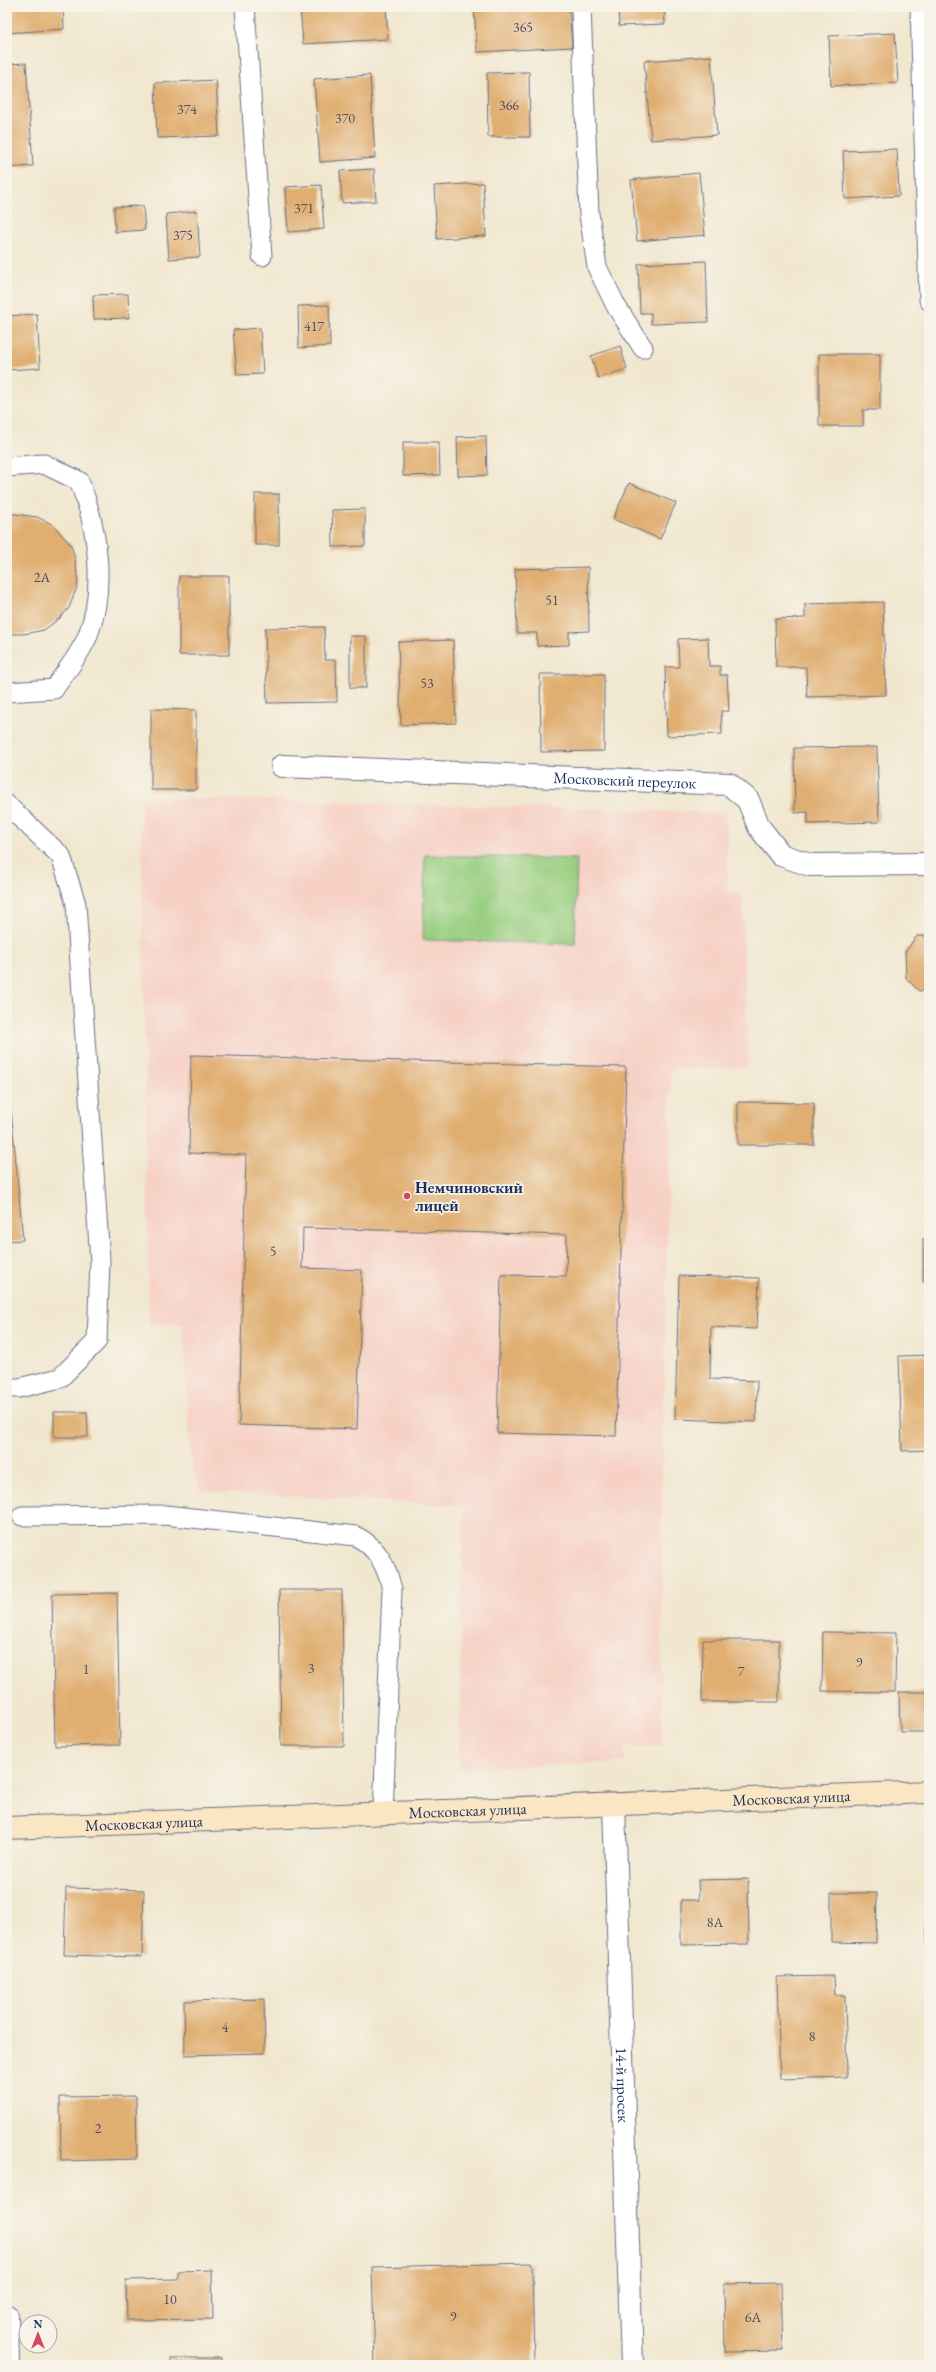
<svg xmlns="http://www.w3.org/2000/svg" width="936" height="2372" font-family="'EB Garamond',serif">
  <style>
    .built { fill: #f7d1c6 }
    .green { fill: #97ce80; stroke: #597e6f }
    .building { fill: #e0ae71 }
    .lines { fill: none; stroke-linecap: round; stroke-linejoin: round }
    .lane-casing { stroke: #666f86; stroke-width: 21 }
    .street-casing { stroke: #666f86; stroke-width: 24 }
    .secondary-casing { stroke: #666f86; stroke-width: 24 }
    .lane { stroke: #fff; stroke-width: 19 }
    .street { stroke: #fff; stroke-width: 22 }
    .secondary { stroke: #fbe6c3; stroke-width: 22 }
    .poi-dot { fill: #d1495b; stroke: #f7f3e8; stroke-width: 1.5 }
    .labels { text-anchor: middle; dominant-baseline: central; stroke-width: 3.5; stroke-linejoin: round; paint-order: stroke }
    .number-label { font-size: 14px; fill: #4c4f63 }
    .street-label { font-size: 16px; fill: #1b2f5e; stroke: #f7f3e8 }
    .poi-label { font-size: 16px; font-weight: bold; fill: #1b2f5e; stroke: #f7f3e8; text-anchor: start }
  </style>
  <rect width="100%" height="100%" fill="#f7f3e8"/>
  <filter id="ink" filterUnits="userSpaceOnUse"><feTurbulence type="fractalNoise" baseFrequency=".025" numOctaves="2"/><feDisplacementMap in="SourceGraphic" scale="8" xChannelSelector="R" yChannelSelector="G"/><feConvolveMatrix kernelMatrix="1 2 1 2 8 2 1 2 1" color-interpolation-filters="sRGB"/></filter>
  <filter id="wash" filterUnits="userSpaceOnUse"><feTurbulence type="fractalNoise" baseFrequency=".012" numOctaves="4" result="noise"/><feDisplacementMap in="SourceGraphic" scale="16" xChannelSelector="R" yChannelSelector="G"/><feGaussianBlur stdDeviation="0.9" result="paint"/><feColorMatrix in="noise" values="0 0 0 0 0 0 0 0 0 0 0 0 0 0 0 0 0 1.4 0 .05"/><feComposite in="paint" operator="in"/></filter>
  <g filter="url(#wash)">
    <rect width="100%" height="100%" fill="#f1e7cf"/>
    <polygon class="built" points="141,798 268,800 726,813 728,892 742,891 748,1068 671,1069 662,1485 662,1746 625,1747 625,1762 459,1769 463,1506 201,1491 191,1463 183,1324 149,1325"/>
    <polygon class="green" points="425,855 577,859 575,944 423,940"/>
    <g id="blocks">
      <g class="building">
        <polygon points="7,7 63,7 64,29 7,33"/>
        <polygon points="300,7 386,7 388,39 303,44"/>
        <polygon points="474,7 569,7 572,47 477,52"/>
        <polygon points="618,7 664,7 665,24 619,26"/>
        <polygon points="895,33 898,83 831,86 829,36"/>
        <polygon points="711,56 717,135 651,140 644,61"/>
        <polygon points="26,63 33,166 7,168 7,64"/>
        <polygon points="529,72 530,137 488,137 487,73"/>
        <polygon points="370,75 375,158 320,162 314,79"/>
        <polygon points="216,80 219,136 157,138 155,83"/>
        <polygon points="897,149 899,196 845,199 843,151"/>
        <polygon points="374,169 376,201 342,203 340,171"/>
        <polygon points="699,173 705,235 637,241 631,180"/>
        <polygon points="483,183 486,236 437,239 434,186"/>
        <polygon points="321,185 324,229 288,232 285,187"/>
        <polygon points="143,206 145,230 115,232 114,207"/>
        <polygon points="197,211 200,257 169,259 166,214"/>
        <polygon points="706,261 708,322 651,324 651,313 640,313 638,264"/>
        <polygon points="128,294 129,318 94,319 93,295"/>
        <polygon points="329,305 330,346 299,348 298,306"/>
        <polygon points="37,314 40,368 7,370 7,316"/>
        <polygon points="260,328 263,374 237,375 233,330"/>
        <polygon points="620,346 627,369 598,378 591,356"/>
        <polygon points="819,354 880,354 880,410 863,410 863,426 819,426"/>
        <polygon points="486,436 487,475 458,476 457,437"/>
        <polygon points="403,442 439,442 440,475 403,476"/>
        <polygon points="629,483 676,503 660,539 613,519"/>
        <rect x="255" y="494" width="24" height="51"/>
        <polygon points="365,509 365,546 333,547 332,510"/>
        <polygon points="15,514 37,517 52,524 71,545 75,558 78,584 69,608 60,618 44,630 24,634 7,634 7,515"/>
        <polygon points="588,567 589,631 569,632 569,645 537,646 537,633 517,633 515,569"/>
        <rect x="179" y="576" width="50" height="79"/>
        <polygon points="883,602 886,695 807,697 806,667 776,667 775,619 805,618 805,604"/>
        <polygon points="324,627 325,660 336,660 337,702 267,703 265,628"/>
        <rect x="350" y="636" width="16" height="52"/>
        <polygon points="708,638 709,666 720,666 720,675 727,675 729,711 721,711 722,734 667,736 665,667 679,667 678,639"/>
        <polygon points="453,640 456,723 401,725 398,642"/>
        <polygon points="540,674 604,674 604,751 541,752"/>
        <polygon points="151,709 196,710 196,790 151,790"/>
        <polygon points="877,747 879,822 808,824 808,812 795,813 794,748"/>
        <polygon points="917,936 929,936 929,990 919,991 906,978 905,952"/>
        <polygon points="191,1055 626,1067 616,1436 497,1433 501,1275 566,1276 567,1235 303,1228 302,1268 362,1270 357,1429 239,1425 246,1155 189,1153"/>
        <polygon points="7,1066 23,1240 7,1241"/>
        <polygon points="738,1102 814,1103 814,1145 738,1145"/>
        <rect x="923" y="1239" width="6" height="43"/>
        <polygon points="679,1276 759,1278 757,1329 711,1327 710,1379 757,1381 756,1422 675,1419"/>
        <polygon points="929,1355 929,1450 902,1451 899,1356"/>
        <polygon points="54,1412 87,1412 88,1437 54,1437"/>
        <polygon points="279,1590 342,1590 344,1746 281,1746"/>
        <polygon points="117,1593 120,1745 55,1746 52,1594"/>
        <polygon points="823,1632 896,1633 895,1692 822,1691"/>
        <polygon points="703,1640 779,1640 779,1702 702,1702"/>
        <polygon points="899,1692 927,1692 927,1732 900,1732"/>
        <polygon points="748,1879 749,1944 681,1945 681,1900 699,1900 698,1880"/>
        <polygon points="66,1888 144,1890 142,1957 64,1955"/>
        <polygon points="831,1893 877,1893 876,1943 831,1942"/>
        <polygon points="926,1911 929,1911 929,1981 928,1981"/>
        <polygon points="834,1976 835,1995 845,1995 847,2077 780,2079 777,1977"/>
        <polygon points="264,1999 265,2053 185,2055 184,2001"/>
        <polygon points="136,2096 137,2159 61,2161 60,2097"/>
        <polygon points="532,2263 534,2365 375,2365 372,2267"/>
        <polygon points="212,2270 213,2319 127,2320 126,2280 178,2279 178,2271"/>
        <polygon points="781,2283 783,2351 725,2352 724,2284"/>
        <rect x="170" y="2358" width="51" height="7"/>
      </g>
    </g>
  </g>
  <g filter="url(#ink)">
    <use href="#blocks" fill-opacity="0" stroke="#666f86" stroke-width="1"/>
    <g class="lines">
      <defs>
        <g id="lane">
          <polyline points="245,7 262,256"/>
          <polyline points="581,7 589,214 597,267 616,306 643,348"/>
          <polyline points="920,7 929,300"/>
          <path d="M7 467 44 464 79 481C98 527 106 588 88 635 81 654 65 672 54 689L7 692"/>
          <polyline points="7,805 61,856 76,904 100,1261 97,1341 60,1378 19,1388 7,1388"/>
          <path d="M22 1516 165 1515 356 1536C378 1548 386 1565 392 1589L383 1814"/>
        </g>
        <g id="street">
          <path id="s1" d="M282 766 729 784 748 800 759 827 781 855 810 865 929 864"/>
          <path id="s2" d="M614 1805 632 2365"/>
          <polyline points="7,2316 8,2365"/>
        </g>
        <g id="secondary">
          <path id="s3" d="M7 1828 929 1792"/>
        </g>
      </defs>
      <use href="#lane" class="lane-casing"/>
      <use href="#street" class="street-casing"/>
      <use href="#secondary" class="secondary-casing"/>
      <use href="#lane" class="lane"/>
      <use href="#street" class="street"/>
      <use href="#secondary" class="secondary"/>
    </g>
  </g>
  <circle class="poi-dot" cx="407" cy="1196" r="4"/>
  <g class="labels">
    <g class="number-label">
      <text x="523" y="27">365</text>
      <text x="509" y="105">366</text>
      <text x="187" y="109">374</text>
      <text x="345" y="118">370</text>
      <text x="304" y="208">371</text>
      <text x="183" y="235">375</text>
      <text x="314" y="326">417</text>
      <text x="42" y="577">2А</text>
      <text x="552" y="600">51</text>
      <text x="427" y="683">53</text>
      <text x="273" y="1251">5</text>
      <text x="859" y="1662">9</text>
      <text x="311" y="1668">3</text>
      <text x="86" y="1669">1</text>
      <text x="741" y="1671">7</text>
      <text x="715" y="1922">8А</text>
      <text x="225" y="2027">4</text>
      <text x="812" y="2036">8</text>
      <text x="98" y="2128">2</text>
      <text x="170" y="2299">10</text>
      <text x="453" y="2316">9</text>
      <text x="753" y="2317">6А</text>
    </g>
    <g class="street-label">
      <text stroke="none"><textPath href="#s1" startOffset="343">Московский переулок</textPath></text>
      <text stroke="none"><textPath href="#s3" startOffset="785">Московская улица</textPath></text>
      <text stroke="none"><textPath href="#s3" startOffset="461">Московская улица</textPath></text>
      <text stroke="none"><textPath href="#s3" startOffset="137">Московская улица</textPath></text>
      <text stroke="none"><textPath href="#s2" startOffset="280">14-й просек</textPath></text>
    </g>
    <g class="poi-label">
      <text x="415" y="1187">Немчиновский<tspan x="415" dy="18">лицей</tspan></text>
    </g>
  </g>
  <rect width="936" height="2372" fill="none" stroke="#f7f3e8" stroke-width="24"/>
  <g transform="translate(38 2334)"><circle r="19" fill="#f7f3e8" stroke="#9fa5b1"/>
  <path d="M0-3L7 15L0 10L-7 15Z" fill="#d1495b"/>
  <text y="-6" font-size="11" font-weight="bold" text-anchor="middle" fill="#1b2f5e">N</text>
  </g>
</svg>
